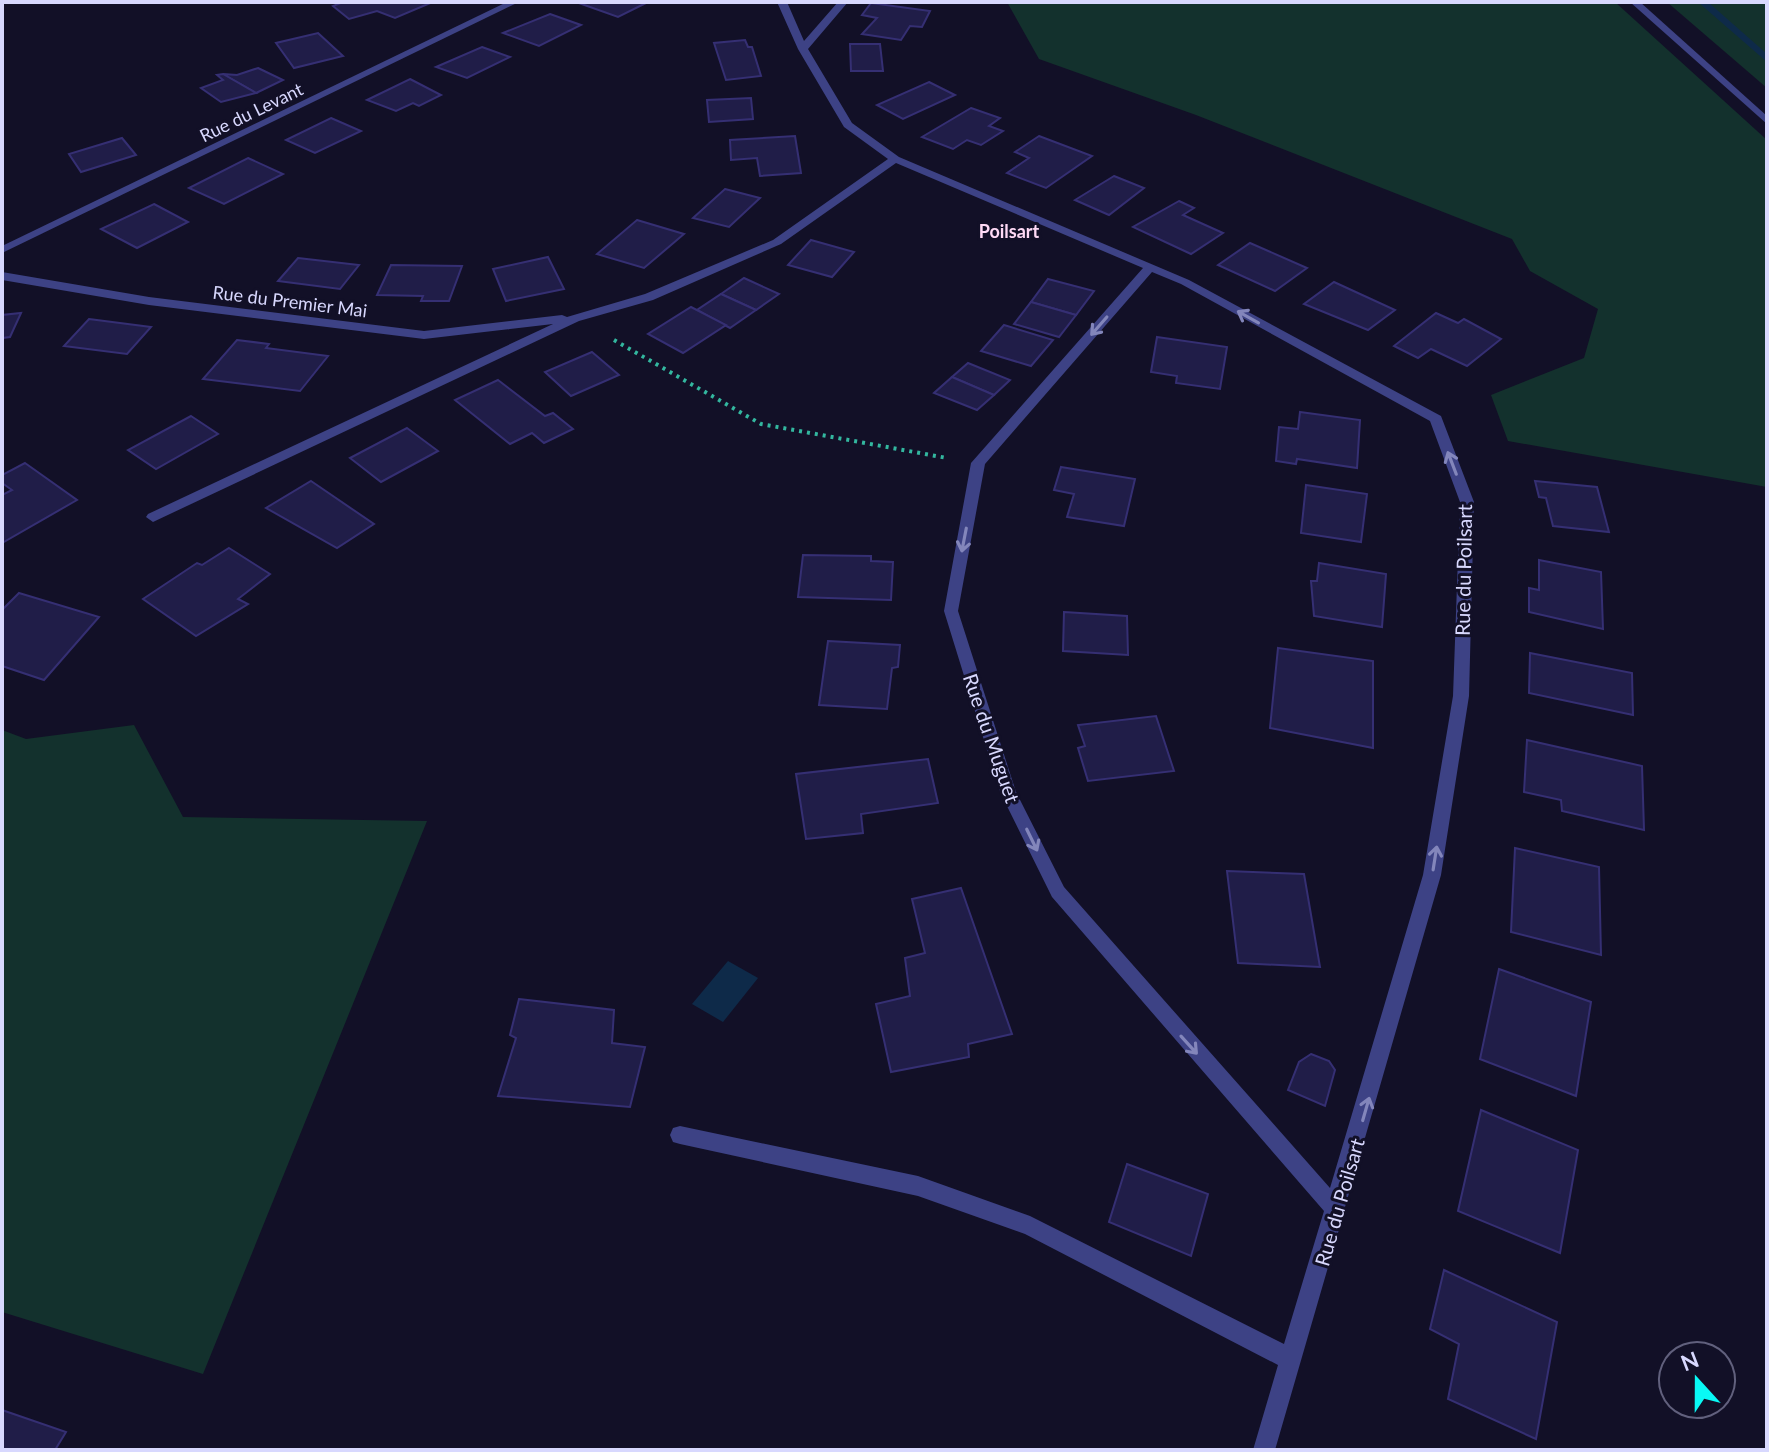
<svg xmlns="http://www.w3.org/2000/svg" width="1769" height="1452" font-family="Lato,sans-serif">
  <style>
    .green { fill: #13312d }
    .water { fill: #0e2a49 }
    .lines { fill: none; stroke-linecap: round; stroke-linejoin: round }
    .stream { fill: #0e2a49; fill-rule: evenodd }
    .building { fill: #201d48; stroke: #352f73; stroke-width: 2 }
    .path { stroke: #33b79f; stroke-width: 4; stroke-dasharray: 3 5; stroke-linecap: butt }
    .minor { fill: #3d4285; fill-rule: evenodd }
    .tertiary { fill: #3d4285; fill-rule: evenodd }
    .oneway { stroke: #8386bb }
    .labels { text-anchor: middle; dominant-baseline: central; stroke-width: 6; stroke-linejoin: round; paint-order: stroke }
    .far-street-label { font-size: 18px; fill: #d8d8fe; stroke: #121027 }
    .far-neighbourhood-label { font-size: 18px; font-weight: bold; fill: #fed9f5; stroke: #121027 }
    .street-label { font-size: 20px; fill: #d8d8fe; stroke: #121027 }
  </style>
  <rect width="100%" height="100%" fill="#121027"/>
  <g class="green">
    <polygon points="1007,2 1615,2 1767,140 1767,487 1508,441 1491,395 1584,358 1598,309 1530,271 1512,239 1196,115 1039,59"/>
    <polygon points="1667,2 1767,2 1767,88"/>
    <polygon points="134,725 183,817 427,821 203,1374 2,1312 2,730 26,739"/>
  </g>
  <polygon class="water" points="728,961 758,978 723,1022 692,1004"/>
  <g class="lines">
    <polygon class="stream" points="1698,2 1708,2 1767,54 1767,62"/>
  </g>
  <g class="building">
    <polygon points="343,2 423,2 428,4 395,18 377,11 349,19 333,6"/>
    <polygon points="576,2 648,2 618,17"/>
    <polygon points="871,3 930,11 922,27 910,26 901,40 862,34 877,18 862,15"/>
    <polygon points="550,14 581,25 539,46 503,33"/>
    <polygon points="318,33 343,56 294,68 276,43"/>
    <polygon points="745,40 748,47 752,47 761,76 726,80 714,43"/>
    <polygon points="850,44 880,44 883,71 851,71"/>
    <polygon points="482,47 510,57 467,78 436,67"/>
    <polygon points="258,68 283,80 256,93 223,74 237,75"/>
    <polygon points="223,74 256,93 221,102 201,88 223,80 217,75"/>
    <polygon points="410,79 441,95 419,106 413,103 396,111 367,100"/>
    <polygon points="929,82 955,95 903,119 877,105"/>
    <polygon points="751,98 753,119 709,122 707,100"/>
    <polygon points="971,108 1000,118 989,126 1003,131 981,145 967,140 953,149 922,137"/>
    <polygon points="331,118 361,131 315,153 286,140"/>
    <polygon points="795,136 801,173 760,176 757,158 731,160 730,140"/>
    <polygon points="1039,136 1092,156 1046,188 1007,173 1029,158 1015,152"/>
    <polygon points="122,138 136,155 81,172 69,154"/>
    <polygon points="248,158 283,174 224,204 189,188"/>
    <polygon points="1114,176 1144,188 1109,215 1075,200"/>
    <polygon points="725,189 760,198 729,227 693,218"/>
    <polygon points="1179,201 1194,208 1183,215 1223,233 1191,254 1133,227"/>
    <polygon points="154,204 188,222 137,248 101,229"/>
    <polygon points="637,220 684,234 644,268 597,254"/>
    <polygon points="811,240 854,252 832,277 788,265"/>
    <polygon points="1250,243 1307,268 1275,291 1218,265"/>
    <polygon points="548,257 564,289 506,301 493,269"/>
    <polygon points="298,258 359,265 340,289 278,281"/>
    <polygon points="391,265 462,266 449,301 421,301 423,296 377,295"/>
    <polygon points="744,278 779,294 756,310 721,294"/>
    <polygon points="1048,279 1094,291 1076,315 1031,302"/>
    <polygon points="1334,282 1395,310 1368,330 1304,304"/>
    <polygon points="721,294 756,310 730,328 697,310"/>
    <polygon points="1031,302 1076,315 1059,337 1014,324"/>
    <polygon points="691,307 726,325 683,353 648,334"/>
    <polygon points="21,313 10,337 2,338 2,315"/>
    <polygon points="1436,313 1458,323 1464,319 1501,339 1467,366 1431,349 1418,358 1394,346"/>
    <polygon points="89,319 151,327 127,354 64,346"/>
    <polygon points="1004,325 1053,340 1031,366 981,351"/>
    <polygon points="1157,337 1227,347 1220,389 1176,383 1177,376 1151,372"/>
    <polygon points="237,340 269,344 266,348 328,356 300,391 203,379"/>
    <polygon points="592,352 619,375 571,396 545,372"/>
    <polygon points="968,363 1010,380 994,395 952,377"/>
    <polygon points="952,377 994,395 977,410 934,393"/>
    <polygon points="498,380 545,416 553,413 573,429 544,443 532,433 510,444 455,400"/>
    <polygon points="1300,412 1360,420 1357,468 1297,459 1296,464 1276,461 1279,427 1298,429"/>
    <polygon points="191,416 218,434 156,469 128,450"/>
    <polygon points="407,428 438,451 381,482 350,458"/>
    <polygon points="25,463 77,500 2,543 2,495 12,490 2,483 2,475"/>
    <polygon points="1061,467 1135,479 1124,526 1067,517 1074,494 1054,490"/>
    <polygon points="311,481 374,524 337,548 266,508"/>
    <polygon points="1535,481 1597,487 1609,532 1553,526 1546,498 1539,497"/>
    <polygon points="1306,485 1367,494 1361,542 1301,533"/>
    <polygon points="229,548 270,574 238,599 248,604 196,636 143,599 197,563 202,565"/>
    <polygon points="803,555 871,556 871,561 893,562 891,600 798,597"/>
    <polygon points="1539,560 1601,572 1603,629 1529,612 1529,588 1539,590"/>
    <polygon points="1319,563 1386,574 1382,627 1314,616 1311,581 1317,581"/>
    <polygon points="19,593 99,617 44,680 2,666 2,610"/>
    <polygon points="1064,612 1127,616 1128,655 1063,651"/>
    <polygon points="828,641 900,645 898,667 892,668 887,709 819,705"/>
    <polygon points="1278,648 1373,661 1373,748 1270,728"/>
    <polygon points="1530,653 1632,673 1633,715 1529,693"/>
    <polygon points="1156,716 1174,771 1088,781 1078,748 1085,746 1078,725"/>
    <polygon points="1527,740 1642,766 1644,830 1562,811 1561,800 1524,792"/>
    <polygon points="928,759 938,803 861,814 863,833 806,839 796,774"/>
    <polygon points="1515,848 1599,867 1601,955 1511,932"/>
    <polygon points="1227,871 1304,874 1320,967 1238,963"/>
    <polygon points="961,888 1012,1034 968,1044 969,1057 891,1072 876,1004 910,996 905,958 925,953 912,899"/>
    <polygon points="1499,969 1591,1002 1576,1096 1480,1059"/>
    <polygon points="519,999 614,1010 612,1043 645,1047 630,1107 498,1096 516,1038 510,1035"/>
    <polygon points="1311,1054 1329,1061 1335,1070 1325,1106 1288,1090 1299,1062"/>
    <polygon points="1481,1110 1578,1150 1560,1253 1458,1211"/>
    <polygon points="1127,1164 1208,1194 1191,1256 1109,1222"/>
    <polygon points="1444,1270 1557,1322 1536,1439 1448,1399 1459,1344 1430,1329"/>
    <polygon points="2,1410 66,1432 55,1450 2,1450"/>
  </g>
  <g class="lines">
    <polyline class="path" points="614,340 761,424 947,458"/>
    <g class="minor">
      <polygon points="507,2 519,2 2,253 2,246"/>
      <path d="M777 2H787L804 41 838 2H848L808 49 852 123 899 157 1189 280 1441 416 1474 502 1469 696 1441 875 1345 1207 1347 1211 1342 1219 1275 1450H1253L1278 1365 1025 1234 918 1196 680 1144 673 1142 670 1135 673 1128 680 1126 918 1176 1030 1216 1284 1344 1324 1211 1052 897 1000 792 944 611 971 463 1143 268 896 163 781 244 653 300 579 321 153 522 146 517 148 514 553 324 424 339 149 305 2 280V272L149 297 424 331 562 315 567 317 645 294 773 240 888 159 844 127 798 49ZM1152 272 1181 284 1430 421 1460 502 1453 696 1423 875 1330 1188 1064 887 1016 792 958 611 985 464Z"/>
    </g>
    <polygon class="tertiary" points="1630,2 1640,2 1767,116 1767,124"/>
  </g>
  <defs><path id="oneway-shaft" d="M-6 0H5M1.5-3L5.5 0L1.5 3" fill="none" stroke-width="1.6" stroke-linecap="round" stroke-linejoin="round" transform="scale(2)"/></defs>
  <g class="oneway">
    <use href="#oneway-shaft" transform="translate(1248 317) rotate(-151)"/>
    <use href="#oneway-shaft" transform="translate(1099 326) rotate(131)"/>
    <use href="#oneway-shaft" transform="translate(1452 463) rotate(-111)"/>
    <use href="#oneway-shaft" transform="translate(964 540) rotate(101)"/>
    <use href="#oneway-shaft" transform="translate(1032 840) rotate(64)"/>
    <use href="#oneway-shaft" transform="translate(1435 858) rotate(-81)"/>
    <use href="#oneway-shaft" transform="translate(1189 1045) rotate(48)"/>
    <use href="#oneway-shaft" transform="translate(1366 1109) rotate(-74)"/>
  </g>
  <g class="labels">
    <g class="far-street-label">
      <text transform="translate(251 112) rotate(-26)">Rue du Levant</text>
      <text transform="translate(290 301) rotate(7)">Rue du Premier Mai</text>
    </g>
    <g class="far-neighbourhood-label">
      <text x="1009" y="231">Poilsart</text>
    </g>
    <g class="street-label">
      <text transform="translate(1463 570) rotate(-89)">Rue du Poilsart</text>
      <text transform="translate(992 738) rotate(71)">Rue du Muguet</text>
      <text transform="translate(1339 1202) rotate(-74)">Rue du Poilsart</text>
    </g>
  </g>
  <rect width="1769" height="1452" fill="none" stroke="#d8d8fe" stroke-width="8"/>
  <g transform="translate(1697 1380) rotate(339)"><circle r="38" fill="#121027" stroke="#61607d" stroke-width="2"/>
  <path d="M0-6L14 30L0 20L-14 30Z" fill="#09f9f5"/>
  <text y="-12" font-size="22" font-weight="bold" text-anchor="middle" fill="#d8d8fe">N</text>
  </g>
</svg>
